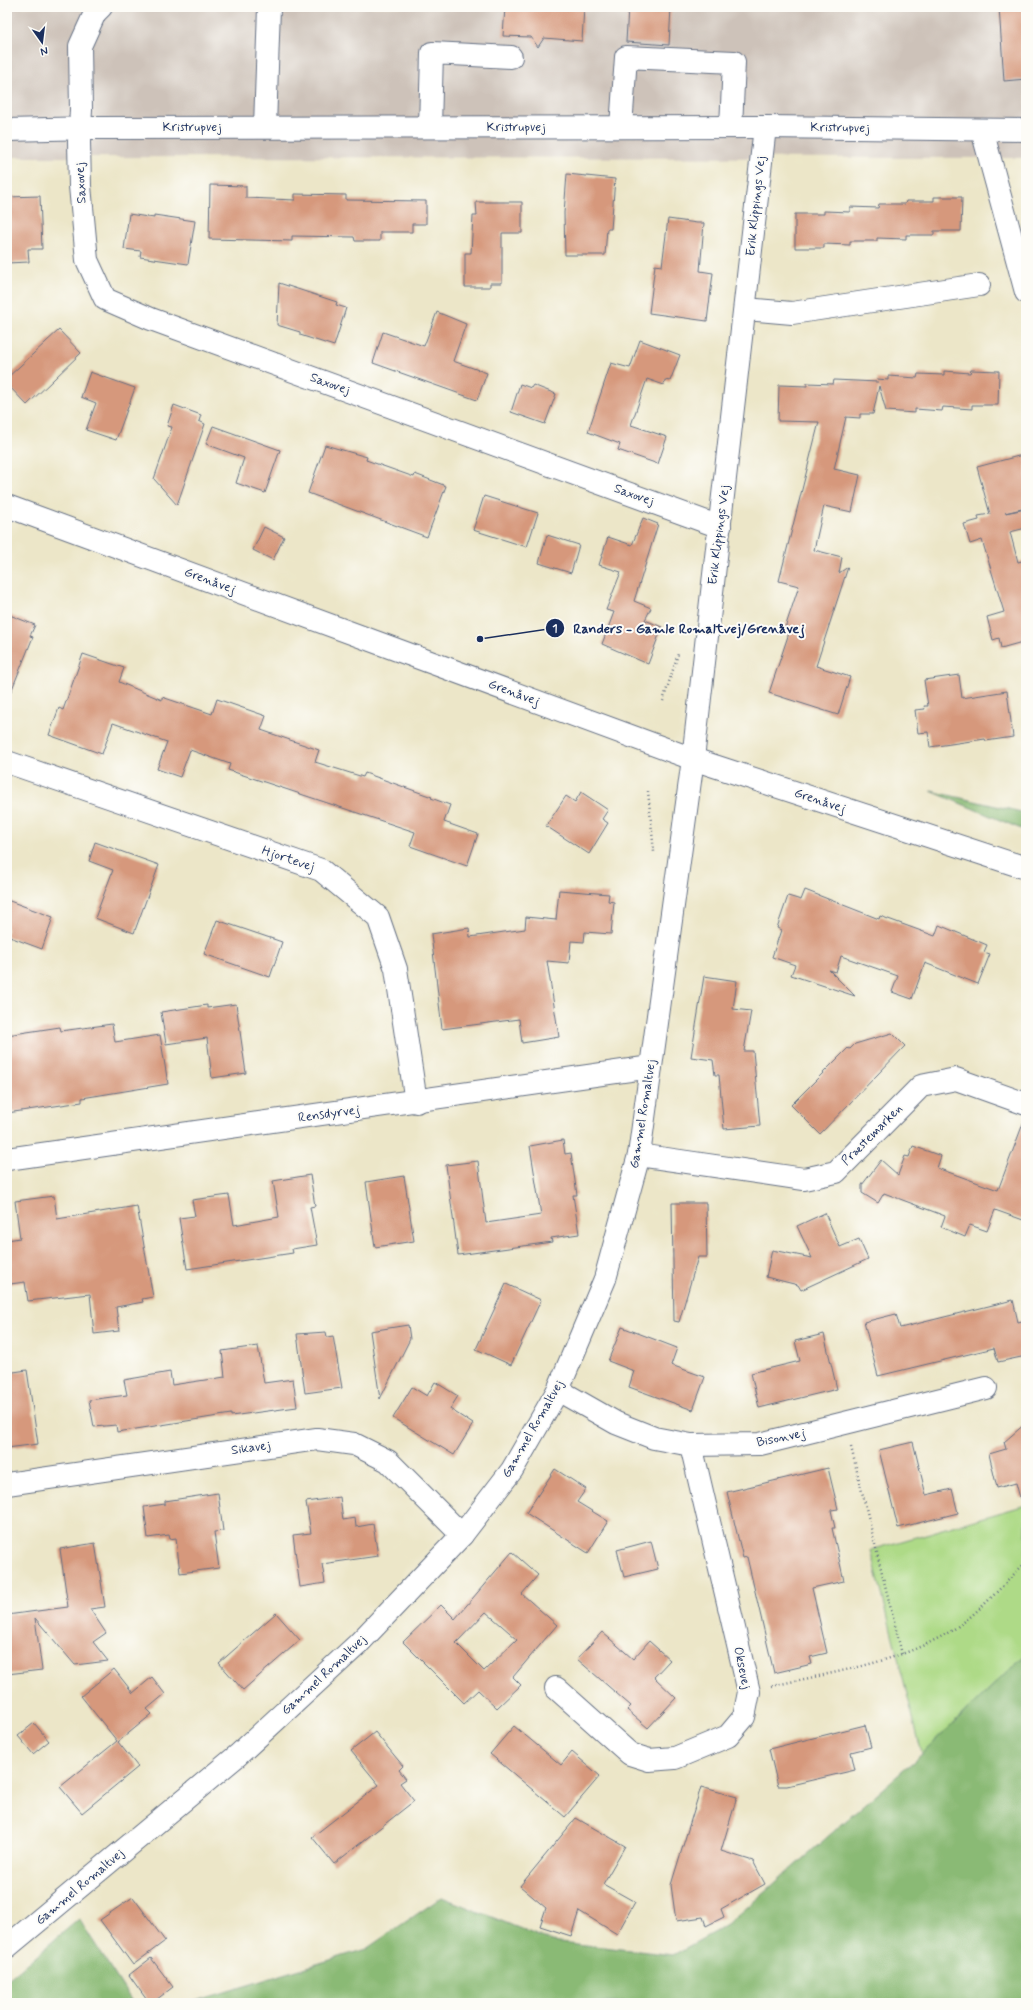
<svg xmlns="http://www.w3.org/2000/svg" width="1033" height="2010" font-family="Mynerve,sans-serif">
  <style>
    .industrial { fill: #cdc2b9 }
    .green { fill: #aeda87; stroke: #648472 }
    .forest { fill: #8aba74; stroke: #527469 }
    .building { fill: #d6987c; fill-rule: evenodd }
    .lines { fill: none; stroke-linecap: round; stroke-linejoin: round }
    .minor-casing { stroke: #646f83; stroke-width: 24 }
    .path { stroke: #646f83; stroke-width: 2.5; stroke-dasharray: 1 3; stroke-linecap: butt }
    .minor { stroke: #fff; stroke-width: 22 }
    .labels { text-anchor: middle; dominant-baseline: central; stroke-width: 4; stroke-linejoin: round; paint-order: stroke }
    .street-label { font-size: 13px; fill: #1b2f5e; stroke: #fdfcf7 }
    .leader { fill: none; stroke: #1b2f5e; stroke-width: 1.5 }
    .callout-dot { fill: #1b2f5e; stroke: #fdfcf7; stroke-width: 1.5 }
    .mark-label { font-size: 12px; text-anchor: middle; font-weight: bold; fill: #fff }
    .callout-label { font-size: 14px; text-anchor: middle; font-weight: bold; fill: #1b2f5e; stroke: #fdfcf7; stroke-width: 4; stroke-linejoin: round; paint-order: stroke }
  </style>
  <rect width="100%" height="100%" fill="#fdfcf7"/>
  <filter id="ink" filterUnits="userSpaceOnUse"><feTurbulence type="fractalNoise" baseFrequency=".025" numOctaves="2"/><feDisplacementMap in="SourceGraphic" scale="8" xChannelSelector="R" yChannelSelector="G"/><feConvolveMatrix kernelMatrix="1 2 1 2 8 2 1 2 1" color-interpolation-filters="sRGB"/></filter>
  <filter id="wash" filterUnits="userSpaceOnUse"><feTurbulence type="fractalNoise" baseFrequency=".012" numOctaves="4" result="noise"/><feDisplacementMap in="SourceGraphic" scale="16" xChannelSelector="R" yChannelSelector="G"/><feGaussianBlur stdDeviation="0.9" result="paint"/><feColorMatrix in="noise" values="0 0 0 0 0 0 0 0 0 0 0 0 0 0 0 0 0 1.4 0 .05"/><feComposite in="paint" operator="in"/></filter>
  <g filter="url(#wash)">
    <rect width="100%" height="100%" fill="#ece6c8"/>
    <polygon class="industrial" points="7,7 1026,7 1026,158 7,157"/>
    <polygon class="green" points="1026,1505 1026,1654 922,1754 871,1550"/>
    <g class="forest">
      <polygon points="931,791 1026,813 1026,831"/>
      <polygon points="1026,1654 1026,2003 189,2003 366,1949 442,1897 551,1941 673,1955 727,1925 922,1754"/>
      <polygon points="79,1919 133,2003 7,2003 7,1980"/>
    </g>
    <g id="blocks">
      <g class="building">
        <polygon points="505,7 584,7 582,41 544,38 538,47 531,37 503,36"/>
        <polygon points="628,7 671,7 669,45 626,42"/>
        <polygon points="999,7 1026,7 1026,79 1004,81"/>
        <polygon points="567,174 615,179 611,229 607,229 605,255 565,255 564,213"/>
        <polygon points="210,185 246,186 246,198 295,200 295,194 346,195 346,200 426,201 426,224 412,224 412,232 380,232 380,241 355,241 354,237 292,236 292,241 209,239"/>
        <polygon points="40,196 42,249 28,249 29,262 7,263 7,197"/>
        <polygon points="934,197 962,197 961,231 934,231 934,235 906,235 906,239 877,238 877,241 850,241 850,245 824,244 824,248 795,248 795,214 824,214 824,211 850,212 850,207 878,208 879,204 905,204 906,201 934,201"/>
        <polygon points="476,202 522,202 522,233 502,233 502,283 490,283 490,287 465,287 465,253 471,253 473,216 477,216"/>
        <polygon points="129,214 154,218 154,215 195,221 188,264 140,257 141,251 124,249"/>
        <polygon points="668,219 697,223 704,223 700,271 713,273 707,321 649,313 655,265 662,266"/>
        <polygon points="279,283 337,302 336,305 346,308 334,346 300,335 300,332 277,325"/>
        <polygon points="437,312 466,324 453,361 487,373 477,400 373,363 383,332 424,346"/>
        <polygon points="59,330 81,353 27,405 7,384 7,378"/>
        <polygon points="640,340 680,355 670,381 665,380 664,385 647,379 631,425 667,437 658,464 618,450 620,444 588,432 611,363 630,368"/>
        <polygon points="971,370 999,371 998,405 972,405 972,409 943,407 942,411 915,409 915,413 886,411 879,386 873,414 860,414 860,418 846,417 834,469 860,475 852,512 824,506 814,550 842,557 839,573 848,567 816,666 850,677 838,715 769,693 789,633 786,632 787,629 785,628 799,586 779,581 819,422 778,421 779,385 807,386 807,383 833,384 834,380 878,382 877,379 888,380 888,376 917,378 918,374 944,375 944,371 970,373"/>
        <polygon points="90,372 135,388 116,440 86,430 96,403 81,397"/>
        <polygon points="520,384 531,388 533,385 556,394 545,424 511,412"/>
        <polygon points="174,405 201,415 199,421 205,424 177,505 154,479 172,427 167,426"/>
        <polygon points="213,426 280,450 265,493 236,483 244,458 206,444"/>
        <polygon points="325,445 367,457 366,460 414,477 415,474 446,486 427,537 308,493"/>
        <polygon points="1026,454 1026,508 1005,513 1026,509 1026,528 1010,532 1018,562 1026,560 1026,641 1001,648 999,638 993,640 987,617 1004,612 982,540 970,544 964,524 979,520 978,516 990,514 977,467"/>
        <polygon points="484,496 538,513 527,547 473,530"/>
        <polygon points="643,518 658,524 634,601 651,608 645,620 662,627 648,664 602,644 614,612 606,610 621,572 599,565 608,537 632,545"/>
        <polygon points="264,527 284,537 273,560 253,550"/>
        <polygon points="547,535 579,545 571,573 539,563"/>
        <polygon points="7,614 35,625 30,636 33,637 8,699"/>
        <polygon points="83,654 124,668 119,682 162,700 162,697 212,714 217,699 266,716 261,730 319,750 315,762 363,777 365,773 432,797 431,798 450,805 444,822 478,834 467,866 410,846 415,832 228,770 230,764 190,750 180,777 157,769 167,742 113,723 102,754 49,735 59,708 63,710"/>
        <polygon points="959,675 962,698 1007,691 1013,737 986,741 985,739 930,747 928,732 918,733 915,710 925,709 924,706 928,706 924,680"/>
        <polygon points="581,792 608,810 602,819 608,823 589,854 546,826 566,796 575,802"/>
        <polygon points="95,842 159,865 134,933 95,918 113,870 89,861"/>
        <polygon points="559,890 609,894 608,901 614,902 611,934 585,932 584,942 571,941 569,963 547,961 559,1037 522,1043 519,1019 442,1029 431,934 469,928 470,937 525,929 526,917 556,920"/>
        <polygon points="805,890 879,919 880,916 935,936 939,925 987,945 984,952 990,954 978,984 925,963 912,999 892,992 898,976 841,956 836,972 829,970 855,996 791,975 795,965 772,957 781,930 777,928 788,896 801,900"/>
        <polygon points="7,900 53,917 42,949 7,936"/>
        <polygon points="217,920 282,942 270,977 204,954"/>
        <polygon points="704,976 737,981 733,1009 751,1011 744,1051 753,1051 760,1126 724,1129 719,1075 715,1075 713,1060 691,1057"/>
        <polygon points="236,1004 246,1073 212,1078 207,1038 166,1044 161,1012 207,1005 207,1008"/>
        <polygon points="112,1024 115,1042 160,1035 168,1084 82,1098 82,1102 7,1113 7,1035 60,1027 61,1031"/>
        <polygon points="892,1033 905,1046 820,1134 791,1105 848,1048 850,1049 855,1044"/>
        <polygon points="1024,1121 1026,1122 1026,1221 995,1210 987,1231 970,1225 965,1237 941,1227 945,1216 884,1193 878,1203 862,1193 862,1185 881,1160 898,1175 905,1156 909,1157 913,1146 941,1156 937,1168 998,1190"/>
        <polygon points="563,1140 565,1154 571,1153 577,1195 573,1195 579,1234 551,1238 552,1242 458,1255 446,1165 478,1161 486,1223 541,1215 530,1146"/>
        <polygon points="310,1175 315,1206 310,1207 317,1245 292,1249 293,1253 187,1269 179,1218 195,1216 192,1200 229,1195 234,1225 279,1217 273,1181"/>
        <polygon points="404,1176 414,1241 375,1247 366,1182"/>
        <polygon points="54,1196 57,1219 137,1206 153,1297 142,1299 143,1302 116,1307 119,1331 94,1334 90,1294 28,1301 25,1282 10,1284 7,1240 20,1238 15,1201"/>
        <polygon points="672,1203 706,1203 707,1257 698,1257 679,1322 674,1321"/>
        <polygon points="825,1213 840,1247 859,1239 868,1259 801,1290 798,1285 766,1277 772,1250 812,1258 797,1226"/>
        <polygon points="506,1284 541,1300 511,1365 476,1349"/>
        <polygon points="1013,1300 1018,1322 1026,1320 1026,1356 998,1362 994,1348 878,1376 864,1322 896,1314 900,1328"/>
        <polygon points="408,1325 410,1339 380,1399 370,1331"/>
        <polygon points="622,1327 677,1348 671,1365 705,1377 693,1410 629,1387 634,1371 608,1361"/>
        <polygon points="326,1332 327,1337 333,1336 342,1388 305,1393 297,1334"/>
        <polygon points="824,1334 837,1389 759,1408 751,1373 800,1361 795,1341"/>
        <polygon points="258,1346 264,1383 293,1379 297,1407 231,1416 231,1414 117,1432 116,1425 94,1427 89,1400 127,1395 124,1380 170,1372 172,1385 225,1377 222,1351"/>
        <polygon points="27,1370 38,1444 7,1448 7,1373"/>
        <polygon points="435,1382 458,1396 450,1409 473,1424 454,1455 393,1418 412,1387 427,1396"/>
        <polygon points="1026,1423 1026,1497 1020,1498 1016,1483 997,1488 989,1454 1006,1449 1004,1442"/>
        <polygon points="913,1442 926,1495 952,1489 958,1513 898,1528 879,1450"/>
        <polygon points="828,1468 838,1509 831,1510 835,1528 832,1528 844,1581 812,1588 827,1653 810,1657 812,1664 774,1673 747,1557 743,1558 727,1492"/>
        <polygon points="555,1469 586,1489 577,1502 608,1521 588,1553 526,1513"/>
        <polygon points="218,1493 223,1531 214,1532 219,1568 180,1573 176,1538 170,1539 169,1535 148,1538 144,1507 165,1504 165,1501"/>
        <polygon points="340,1497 343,1520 355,1518 356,1527 373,1524 378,1556 322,1564 325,1583 300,1587 293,1535 311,1533 306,1502"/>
        <polygon points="651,1541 658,1569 624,1577 617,1550"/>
        <polygon points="95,1543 105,1607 90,1609 106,1633 93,1642 108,1661 75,1665 35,1618 42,1670 7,1674 7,1615 68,1607 60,1549"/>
        <path d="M512 1552 538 1575 522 1594 557 1625 513 1677 521 1685 497 1708 478 1690 464 1703 403 1642 441 1605 455 1619ZM486 1612 517 1639 484 1671 456 1643Z"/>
        <polygon points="276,1613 300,1640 243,1690 219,1663"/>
        <polygon points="602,1632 633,1659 649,1641 670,1660 654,1677 676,1698 648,1728 627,1710 631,1706 577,1659"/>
        <polygon points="114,1669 133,1693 152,1677 165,1694 147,1709 152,1714 118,1742 138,1767 82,1813 60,1787 117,1741 81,1696"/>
        <polygon points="34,1723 49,1741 33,1754 18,1736"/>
        <polygon points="865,1725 871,1747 851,1752 855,1770 787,1786 778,1786 769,1749"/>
        <polygon points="514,1726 561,1765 572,1752 600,1776 565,1817 490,1754"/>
        <polygon points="375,1732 403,1766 399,1770 406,1779 400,1783 414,1801 334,1864 312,1837 379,1785 351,1751"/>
        <polygon points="701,1787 737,1797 721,1851 753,1861 765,1884 721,1909 724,1917 706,1926 703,1917 676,1921 671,1885"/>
        <polygon points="576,1818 625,1846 603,1884 635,1902 617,1934 579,1911 571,1936 540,1926 546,1908 520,1886"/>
        <polygon points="133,1897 165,1941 133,1965 100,1920"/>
        <polygon points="151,1958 173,1987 152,2003 149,2003 129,1975"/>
      </g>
    </g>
  </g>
  <g filter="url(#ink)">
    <use href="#blocks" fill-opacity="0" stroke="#646f83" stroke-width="1"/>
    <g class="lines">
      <defs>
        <g id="minor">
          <polyline points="101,7 95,13 80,46 81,110 79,142 80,186 87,260 105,299 151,319 720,527"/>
          <polyline points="265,127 269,7"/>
          <polyline points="430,127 432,53 511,57"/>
          <polyline points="621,127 626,57 734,62 731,127"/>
          <polyline points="7,130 91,128 765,127 1026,130"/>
          <polyline points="982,130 1026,292"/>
          <polyline points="745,309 792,313 979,285"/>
          <polyline points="7,506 693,759 1026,868"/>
          <polyline points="7,762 321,870 378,917 396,969 416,1102"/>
          <polyline points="639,1155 804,1179 836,1172 921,1086 956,1079 1026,1104"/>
          <polyline points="7,1159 651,1067"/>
          <polyline points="558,1390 616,1423 654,1438 691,1445 760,1444 986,1388"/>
          <polyline points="7,1484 317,1439 354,1444 388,1461 462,1535"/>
          <polyline points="556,1688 630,1754 649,1760 675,1758 728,1736 744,1717 749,1692 691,1445"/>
          <polyline points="7,1947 238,1755 358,1644 462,1535 512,1470 558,1390 605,1279 639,1155 693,759 765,127"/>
        </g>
      </defs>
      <use href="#minor" class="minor-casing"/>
      <g class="path">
        <polyline points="663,701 678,654"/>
        <polyline points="648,791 654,852"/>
        <polyline points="851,1447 902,1654"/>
        <path d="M772 1686C829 1673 893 1664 944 1635 974 1619 1002 1586 1026 1562"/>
      </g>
      <use href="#minor" class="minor"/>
    </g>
  </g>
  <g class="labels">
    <g class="street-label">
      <text x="192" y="127">Kristrupvej</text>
      <text x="516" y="127">Kristrupvej</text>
      <text transform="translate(840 128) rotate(1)">Kristrupvej</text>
      <text transform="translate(81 183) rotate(-93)">Saxovej</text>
      <text transform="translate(756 206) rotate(-84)">Erik Klippings Vej</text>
      <text transform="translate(330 384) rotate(20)">Saxovej</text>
      <text transform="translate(634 495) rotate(20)">Saxovej</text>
      <text transform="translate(719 535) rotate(-83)">Erik Klippings Vej</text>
      <text transform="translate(210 581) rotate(20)">Grenåvej</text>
      <text transform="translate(514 693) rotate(20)">Grenåvej</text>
      <text transform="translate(820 801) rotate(18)">Grenåvej</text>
      <text transform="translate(288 859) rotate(19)">Hjortevej</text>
      <text transform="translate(329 1114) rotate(-8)">Rensdyrvej</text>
      <text transform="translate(643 1114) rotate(-81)">Gammel Romaltvej</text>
      <text transform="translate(872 1135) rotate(-45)">Præstemarken</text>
      <text transform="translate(533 1429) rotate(-60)">Gammel Romaltvej</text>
      <text transform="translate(781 1438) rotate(-12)">Bisonvej</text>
      <text transform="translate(251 1448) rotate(-8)">Sikavej</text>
      <text transform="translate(742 1668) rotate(78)">Oksevej</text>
      <text transform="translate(324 1675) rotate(-43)">Gammel Romaltvej</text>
      <text transform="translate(80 1887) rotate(-40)">Gammel Romaltvej</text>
    </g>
  </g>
  <path class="leader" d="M480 639L555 628"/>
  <g class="callout-dot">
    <circle cx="480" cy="639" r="4"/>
    <circle cx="555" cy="628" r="10"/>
  </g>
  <g class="mark-label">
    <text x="555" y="632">1</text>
  </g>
  <g class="callout-label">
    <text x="689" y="633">Randers - Gamle Romaltvej/Grenåvej</text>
  </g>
  <rect width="1033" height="2010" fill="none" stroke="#fdfcf7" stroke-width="24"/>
  <g transform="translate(42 42) rotate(166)" stroke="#fdfcf7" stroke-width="3" paint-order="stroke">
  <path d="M0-3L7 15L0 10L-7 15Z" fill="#1b2f5e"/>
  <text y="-6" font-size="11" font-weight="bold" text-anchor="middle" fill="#1b2f5e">N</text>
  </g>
</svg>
